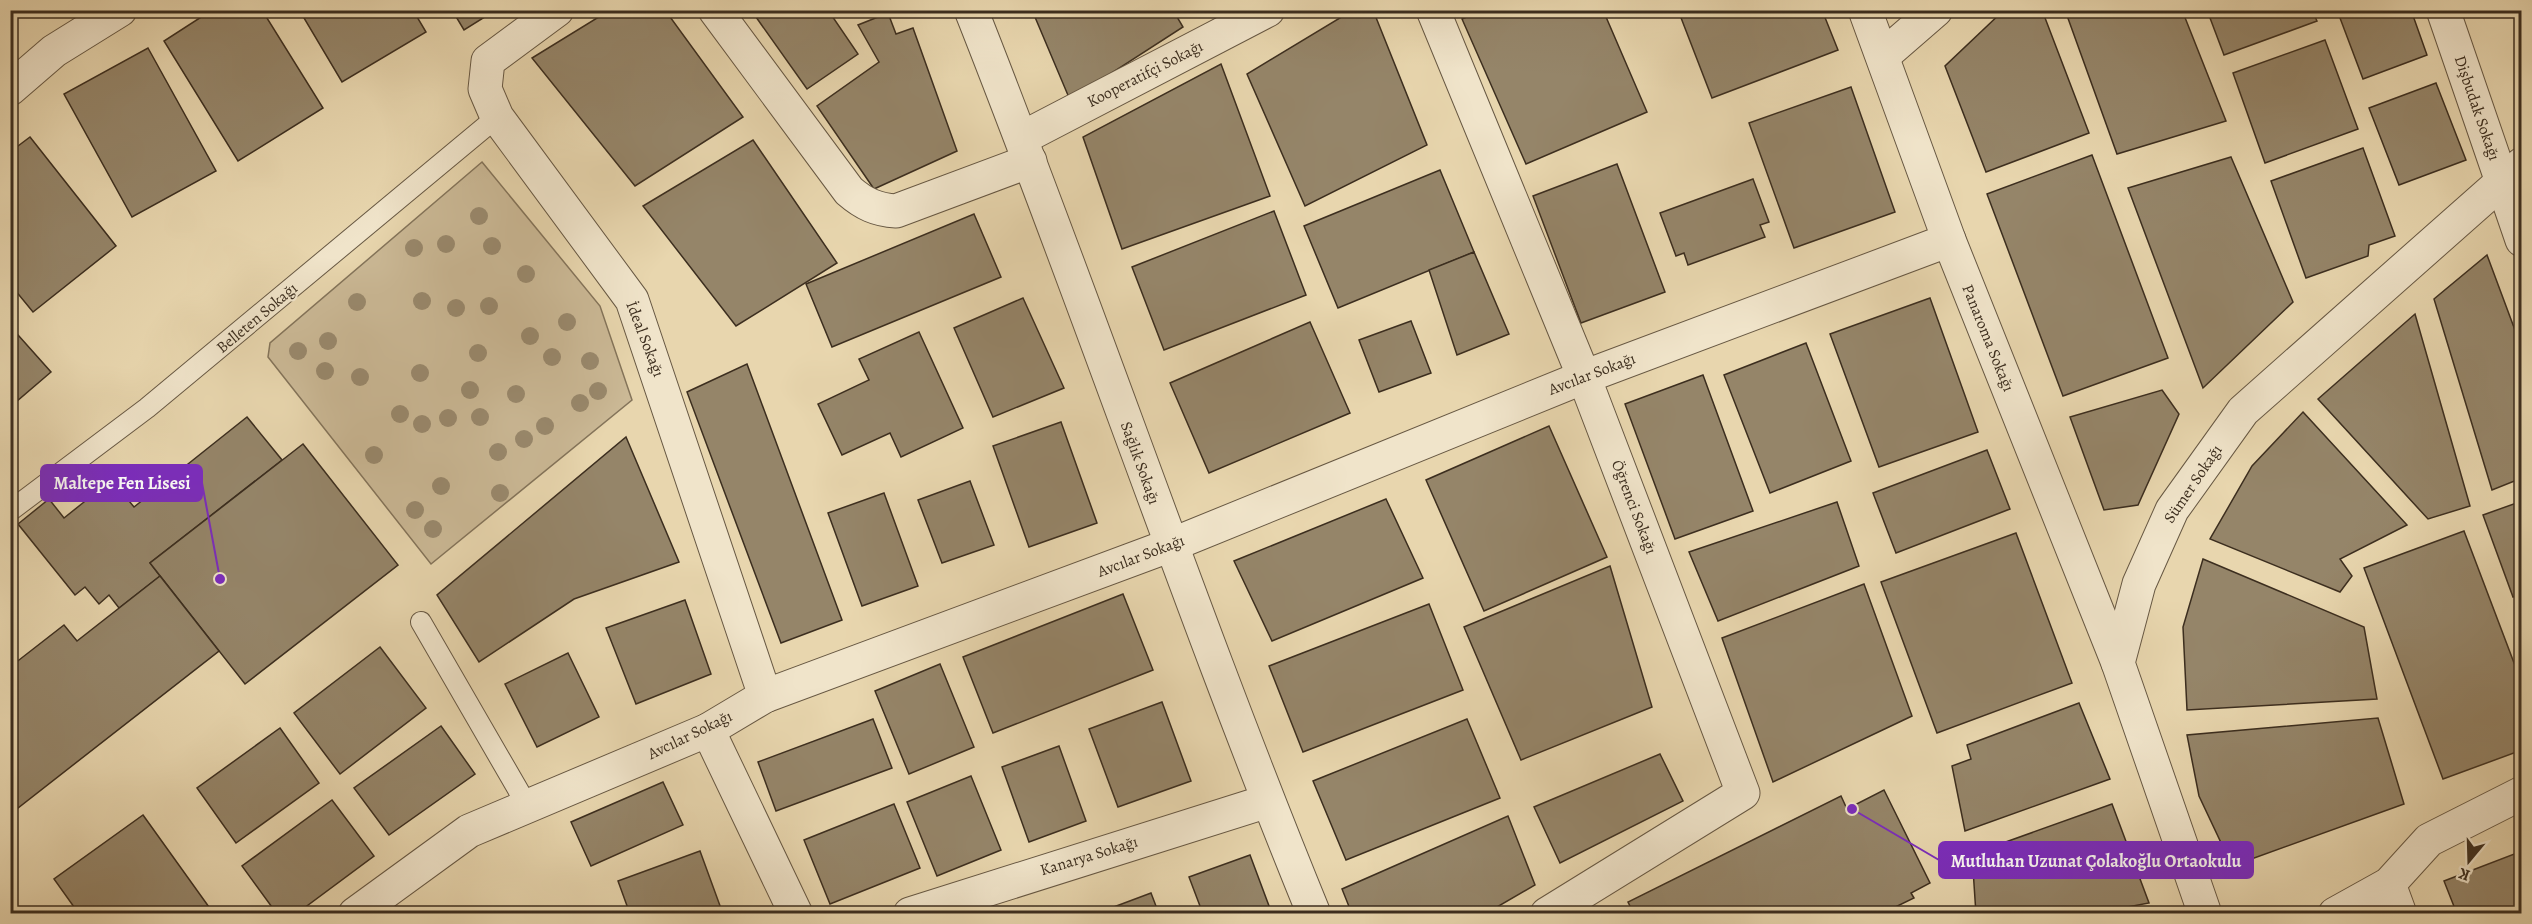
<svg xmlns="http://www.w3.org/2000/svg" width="2532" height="924" font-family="Alegreya,serif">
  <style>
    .green { fill: #cbb996; stroke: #84745a; stroke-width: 1.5 }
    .building { fill: #958569; stroke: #3c2e1f; stroke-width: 1.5 }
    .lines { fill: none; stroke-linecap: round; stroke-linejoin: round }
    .service-casing { stroke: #675843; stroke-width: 22 }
    .minor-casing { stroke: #675843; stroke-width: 35 }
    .service { stroke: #f0e4ca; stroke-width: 20 }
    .minor { stroke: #f0e4ca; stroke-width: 33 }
    .tree { fill: #99896d }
    .labels { text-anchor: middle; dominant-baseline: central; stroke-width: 4.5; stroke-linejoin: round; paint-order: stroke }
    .street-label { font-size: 16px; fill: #3c2e1f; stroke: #f0e4ca }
    .leader { fill: none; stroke: #7b2cbf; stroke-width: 2 }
    .callout-dot { fill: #7b2cbf; stroke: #f0e4ca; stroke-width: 2 }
    .callout { fill: #7b2cbf; stroke: #7b2cbf; stroke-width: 2 }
    .callout-label { font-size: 18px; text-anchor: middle; font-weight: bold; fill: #fff }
  </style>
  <rect width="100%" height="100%" fill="#e8d6ae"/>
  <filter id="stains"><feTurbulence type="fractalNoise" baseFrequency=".00333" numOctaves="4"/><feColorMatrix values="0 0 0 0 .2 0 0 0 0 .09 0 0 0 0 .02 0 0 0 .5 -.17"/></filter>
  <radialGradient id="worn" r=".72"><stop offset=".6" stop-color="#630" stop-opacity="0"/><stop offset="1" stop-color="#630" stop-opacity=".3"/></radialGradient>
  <polygon class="green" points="482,162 600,306 632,400 431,564 268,357 270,343"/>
  <g class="building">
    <polygon points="10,10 31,10 10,22"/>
    <polygon points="212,10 262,10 323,108 238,161 164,41"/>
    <polygon points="305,10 413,10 426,32 342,82 301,13"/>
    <polygon points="452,10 496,10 464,30"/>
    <polygon points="610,10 665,10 743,117 635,186 532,58"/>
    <polygon points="751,10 828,10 858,54 807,89"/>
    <polygon points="1032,10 1173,10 1183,27 1070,100"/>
    <polygon points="1353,10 1373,10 1427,145 1305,206 1247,74"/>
    <polygon points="1483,10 1603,10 1647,112 1526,164 1462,19"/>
    <polygon points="1678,10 1822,10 1838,50 1712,98"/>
    <polygon points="2004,10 2042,10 2089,133 1986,172 1945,66"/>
    <polygon points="2065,10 2182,10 2226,121 2117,154"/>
    <polygon points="2207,10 2312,10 2317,21 2224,55"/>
    <polygon points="2337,10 2411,10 2427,55 2363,79"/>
    <polygon points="888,13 896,34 913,28 957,151 874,189 817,106 879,62 858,25"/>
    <polygon points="2325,40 2358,129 2265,163 2233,73"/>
    <polygon points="148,48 216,171 132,217 64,94"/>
    <polygon points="1221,64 1270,196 1122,249 1083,137"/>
    <polygon points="2436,83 2466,160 2399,185 2369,108"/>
    <polygon points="1851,87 1895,212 1794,248 1749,123"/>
    <polygon points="30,137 116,246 33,312 10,284 10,152"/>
    <polygon points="753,140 837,263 736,326 643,206"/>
    <polygon points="2363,148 2395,236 2369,245 2368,256 2306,278 2271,181"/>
    <polygon points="2092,155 2168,358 2063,396 1987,194"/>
    <polygon points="2231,157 2293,302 2203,388 2128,188"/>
    <polygon points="1617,164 1665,292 1581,323 1533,196"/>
    <polygon points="1440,170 1474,252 1338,308 1304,226"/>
    <polygon points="1753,179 1769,222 1760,225 1765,237 1688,265 1684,253 1676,256 1660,213"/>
    <polygon points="1274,211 1306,295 1164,350 1132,267"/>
    <polygon points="974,214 1001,277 832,347 806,284"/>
    <polygon points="1474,252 1509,334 1457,355 1429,270"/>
    <polygon points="2487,255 2522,349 2522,478 2492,490 2434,299"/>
    <polygon points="1023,298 1064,388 993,417 954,328"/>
    <polygon points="1930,298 1978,432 1879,467 1830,334"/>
    <polygon points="2415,314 2470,506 2428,519 2318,399"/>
    <polygon points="1411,321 1431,373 1379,392 1359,340"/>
    <polygon points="1310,322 1350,413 1209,473 1170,383"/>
    <polygon points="10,326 51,372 10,407"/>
    <polygon points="919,332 963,428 901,457 890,433 842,455 818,404 869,380 859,359"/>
    <polygon points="1806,343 1851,461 1770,493 1724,375"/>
    <polygon points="747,364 842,620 781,643 687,392"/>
    <polygon points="1703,375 1753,511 1675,539 1625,404"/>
    <polygon points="2162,390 2179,414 2138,505 2104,510 2070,417"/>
    <polygon points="2303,412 2407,525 2340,559 2352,576 2340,592 2210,539 2252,466"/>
    <polygon points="247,417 282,460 150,563 160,576 119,608 109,595 99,604 85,587 75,595 18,524 49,499 64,518 84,502 79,497 95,484 102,494 115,484 134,507"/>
    <polygon points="1061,422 1097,523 1029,547 993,446"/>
    <polygon points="1549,426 1607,557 1484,611 1426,480"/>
    <polygon points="626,437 679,562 574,599 479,662 437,595"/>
    <polygon points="303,444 398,565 245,684 150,563"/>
    <polygon points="1987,450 2010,509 1896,553 1873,493"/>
    <polygon points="970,481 994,545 942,563 918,500"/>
    <polygon points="884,493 918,586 862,606 828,513"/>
    <polygon points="1386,499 1423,578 1272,641 1234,561"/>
    <polygon points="2522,501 2522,594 2513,597 2483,515"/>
    <polygon points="1837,502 1859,566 1718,621 1689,552"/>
    <polygon points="2464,531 2522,684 2522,750 2443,779 2364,568"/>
    <polygon points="2016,533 2072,683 1937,733 1881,582"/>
    <polygon points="2203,559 2364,627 2377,699 2187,710 2183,627"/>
    <polygon points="1610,566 1652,707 1521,760 1464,627"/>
    <polygon points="160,576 219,651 18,808 10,801 10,667 64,625 77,641"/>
    <polygon points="1864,584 1912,716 1773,782 1722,638"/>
    <polygon points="1123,594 1153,670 993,733 963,657"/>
    <polygon points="685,600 711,674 636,704 606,628"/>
    <polygon points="1429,604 1463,690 1303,752 1269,666"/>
    <polygon points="2522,610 2522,628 2516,612"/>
    <polygon points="380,647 426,708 340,774 294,713"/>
    <polygon points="568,653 599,717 537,747 505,684"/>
    <polygon points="940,664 974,747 909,774 875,691"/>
    <polygon points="1162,702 1191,781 1118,807 1089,729"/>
    <polygon points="2079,703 2110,779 1965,831 1952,766 1971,759 1967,745"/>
    <polygon points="2378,718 2404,804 2232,866 2199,796 2187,735"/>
    <polygon points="873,719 892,768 776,811 758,762"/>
    <polygon points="1467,719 1500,798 1346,860 1313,781"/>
    <polygon points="441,726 475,774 389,835 354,788"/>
    <polygon points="280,728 319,783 236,843 197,788"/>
    <polygon points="1059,746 1086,821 1029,842 1002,767"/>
    <polygon points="1660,754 1683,801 1560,863 1534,807"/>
    <polygon points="971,776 1001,850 937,876 907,802"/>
    <polygon points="663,782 683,825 591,866 571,822"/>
    <polygon points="1884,790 1930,883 1911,893 1914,898 1881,914 1634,914 1628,902 1841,796 1847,809"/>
    <polygon points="332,800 374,856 296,914 277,914 242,866"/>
    <polygon points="894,804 920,868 830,904 804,840"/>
    <polygon points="2112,804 2149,903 2090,914 1976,914 1972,854"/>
    <polygon points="143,815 214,914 79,914 54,879"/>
    <polygon points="1508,816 1535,885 1485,914 1352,914 1342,889"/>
    <polygon points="700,851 723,914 630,914 618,881"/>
    <polygon points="2522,851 2522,910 2512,914 2457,914 2444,881"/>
    <polygon points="1250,855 1272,914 1203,914 1189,877"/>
    <polygon points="1151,893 1159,914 1095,914"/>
  </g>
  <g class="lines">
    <defs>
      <g id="service">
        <polyline points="10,511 147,408 497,117"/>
        <polyline points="421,622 528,807"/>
      </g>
      <g id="minor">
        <polyline points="557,10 488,61 485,89 497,117 632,300 765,696"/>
        <path d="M715 10 849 191C864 204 877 210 896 211L1030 161"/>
        <path d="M971 10C1090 310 1192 616 1314 914"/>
        <polyline points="1433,10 1584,377 1743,793 1547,914"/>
        <polyline points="1865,10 1949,240 2118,663"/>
        <polyline points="2443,10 2522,240"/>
        <polyline points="1883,56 1936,10"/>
        <polyline points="10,89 54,51 120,10"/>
        <polyline points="1022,138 1268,10"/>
        <polyline points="708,730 796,914"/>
        <polyline points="2389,884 2400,914"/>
        <polyline points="355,914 469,831 708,730 765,696 1171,545 1584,377 1949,240"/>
        <polyline points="910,914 1268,801"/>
        <polyline points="2205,914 2118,663 2139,584 2172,510 2243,411 2522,164"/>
        <polyline points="2335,914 2389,884 2429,840 2522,793"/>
      </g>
    </defs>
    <use href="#service" class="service-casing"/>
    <use href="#minor" class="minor-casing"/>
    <use href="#service" class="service"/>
    <use href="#minor" class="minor"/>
  </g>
  <g class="tree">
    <circle cx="479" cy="216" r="9"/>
    <circle cx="446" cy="244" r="9"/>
    <circle cx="492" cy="246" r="9"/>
    <circle cx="414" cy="248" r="9"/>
    <circle cx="526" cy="274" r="9"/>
    <circle cx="422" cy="301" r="9"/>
    <circle cx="357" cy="302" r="9"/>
    <circle cx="489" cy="306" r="9"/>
    <circle cx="456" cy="308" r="9"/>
    <circle cx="567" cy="322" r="9"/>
    <circle cx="530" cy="336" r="9"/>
    <circle cx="328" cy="341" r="9"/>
    <circle cx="298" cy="351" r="9"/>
    <circle cx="478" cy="353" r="9"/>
    <circle cx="552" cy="357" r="9"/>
    <circle cx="590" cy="361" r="9"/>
    <circle cx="325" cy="371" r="9"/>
    <circle cx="420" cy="373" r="9"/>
    <circle cx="360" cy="377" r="9"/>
    <circle cx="470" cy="390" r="9"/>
    <circle cx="598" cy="391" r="9"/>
    <circle cx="516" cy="394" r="9"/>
    <circle cx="580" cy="403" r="9"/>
    <circle cx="400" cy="414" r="9"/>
    <circle cx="480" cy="417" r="9"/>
    <circle cx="448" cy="418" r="9"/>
    <circle cx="422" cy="424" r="9"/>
    <circle cx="545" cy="426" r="9"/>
    <circle cx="524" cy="439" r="9"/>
    <circle cx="498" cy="452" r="9"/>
    <circle cx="374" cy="455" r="9"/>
    <circle cx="441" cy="486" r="9"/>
    <circle cx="500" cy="493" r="9"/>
    <circle cx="415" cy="510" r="9"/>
    <circle cx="433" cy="529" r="9"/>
  </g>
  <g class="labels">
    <g class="street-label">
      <text transform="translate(1145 74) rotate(-27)">Kooperatifçi Sokağı</text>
      <text transform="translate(2477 108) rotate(71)">Dişbudak Sokağı</text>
      <text transform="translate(257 318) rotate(-40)">Belleten Sokağı</text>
      <text transform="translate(1988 338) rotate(68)">Panaroma Sokağı</text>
      <text transform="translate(645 339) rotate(69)">İdeal Sokağı</text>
      <text transform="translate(1592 374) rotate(-21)">Avcılar Sokağı</text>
      <text transform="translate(1140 463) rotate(70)">Sağlık Sokağı</text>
      <text transform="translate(2193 484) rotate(-56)">Sümer Sokağı</text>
      <text transform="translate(1634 507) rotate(69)">Öğrenci Sokağı</text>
      <text transform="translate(1141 556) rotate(-21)">Avcılar Sokağı</text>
      <text transform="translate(690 735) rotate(-26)">Avcılar Sokağı</text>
      <text transform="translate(1089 856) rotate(-17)">Kanarya Sokağı</text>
    </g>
  </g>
  <path class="leader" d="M220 579L202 483M1852 809L1939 860"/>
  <g class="callout-dot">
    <circle cx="220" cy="579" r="6"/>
    <circle cx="1852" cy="809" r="6"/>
  </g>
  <g class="callout">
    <rect x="41" y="465" width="161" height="36" rx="6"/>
    <rect x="1939" y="842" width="314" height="36" rx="6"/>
  </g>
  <g class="callout-label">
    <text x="122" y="489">Maltepe Fen Lisesi</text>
    <text x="2096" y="867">Mutluhan Uzunat Çolakoğlu Ortaokulu</text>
  </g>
  <rect width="2532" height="924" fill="none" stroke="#e8d6ae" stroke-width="36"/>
  <rect x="12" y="12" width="2508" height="900" fill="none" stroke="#3c2e1f" stroke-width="3"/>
  <rect x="18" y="18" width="2496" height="888" fill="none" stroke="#3c2e1f" stroke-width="1.5"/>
  <g transform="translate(2469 861) rotate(199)" stroke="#f0e4ca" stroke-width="4.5" paint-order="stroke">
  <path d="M0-4.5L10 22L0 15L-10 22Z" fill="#3c2e1f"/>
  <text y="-9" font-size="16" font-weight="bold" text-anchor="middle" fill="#3c2e1f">K</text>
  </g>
  <rect width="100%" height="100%" filter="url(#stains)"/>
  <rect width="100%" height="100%" fill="url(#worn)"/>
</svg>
